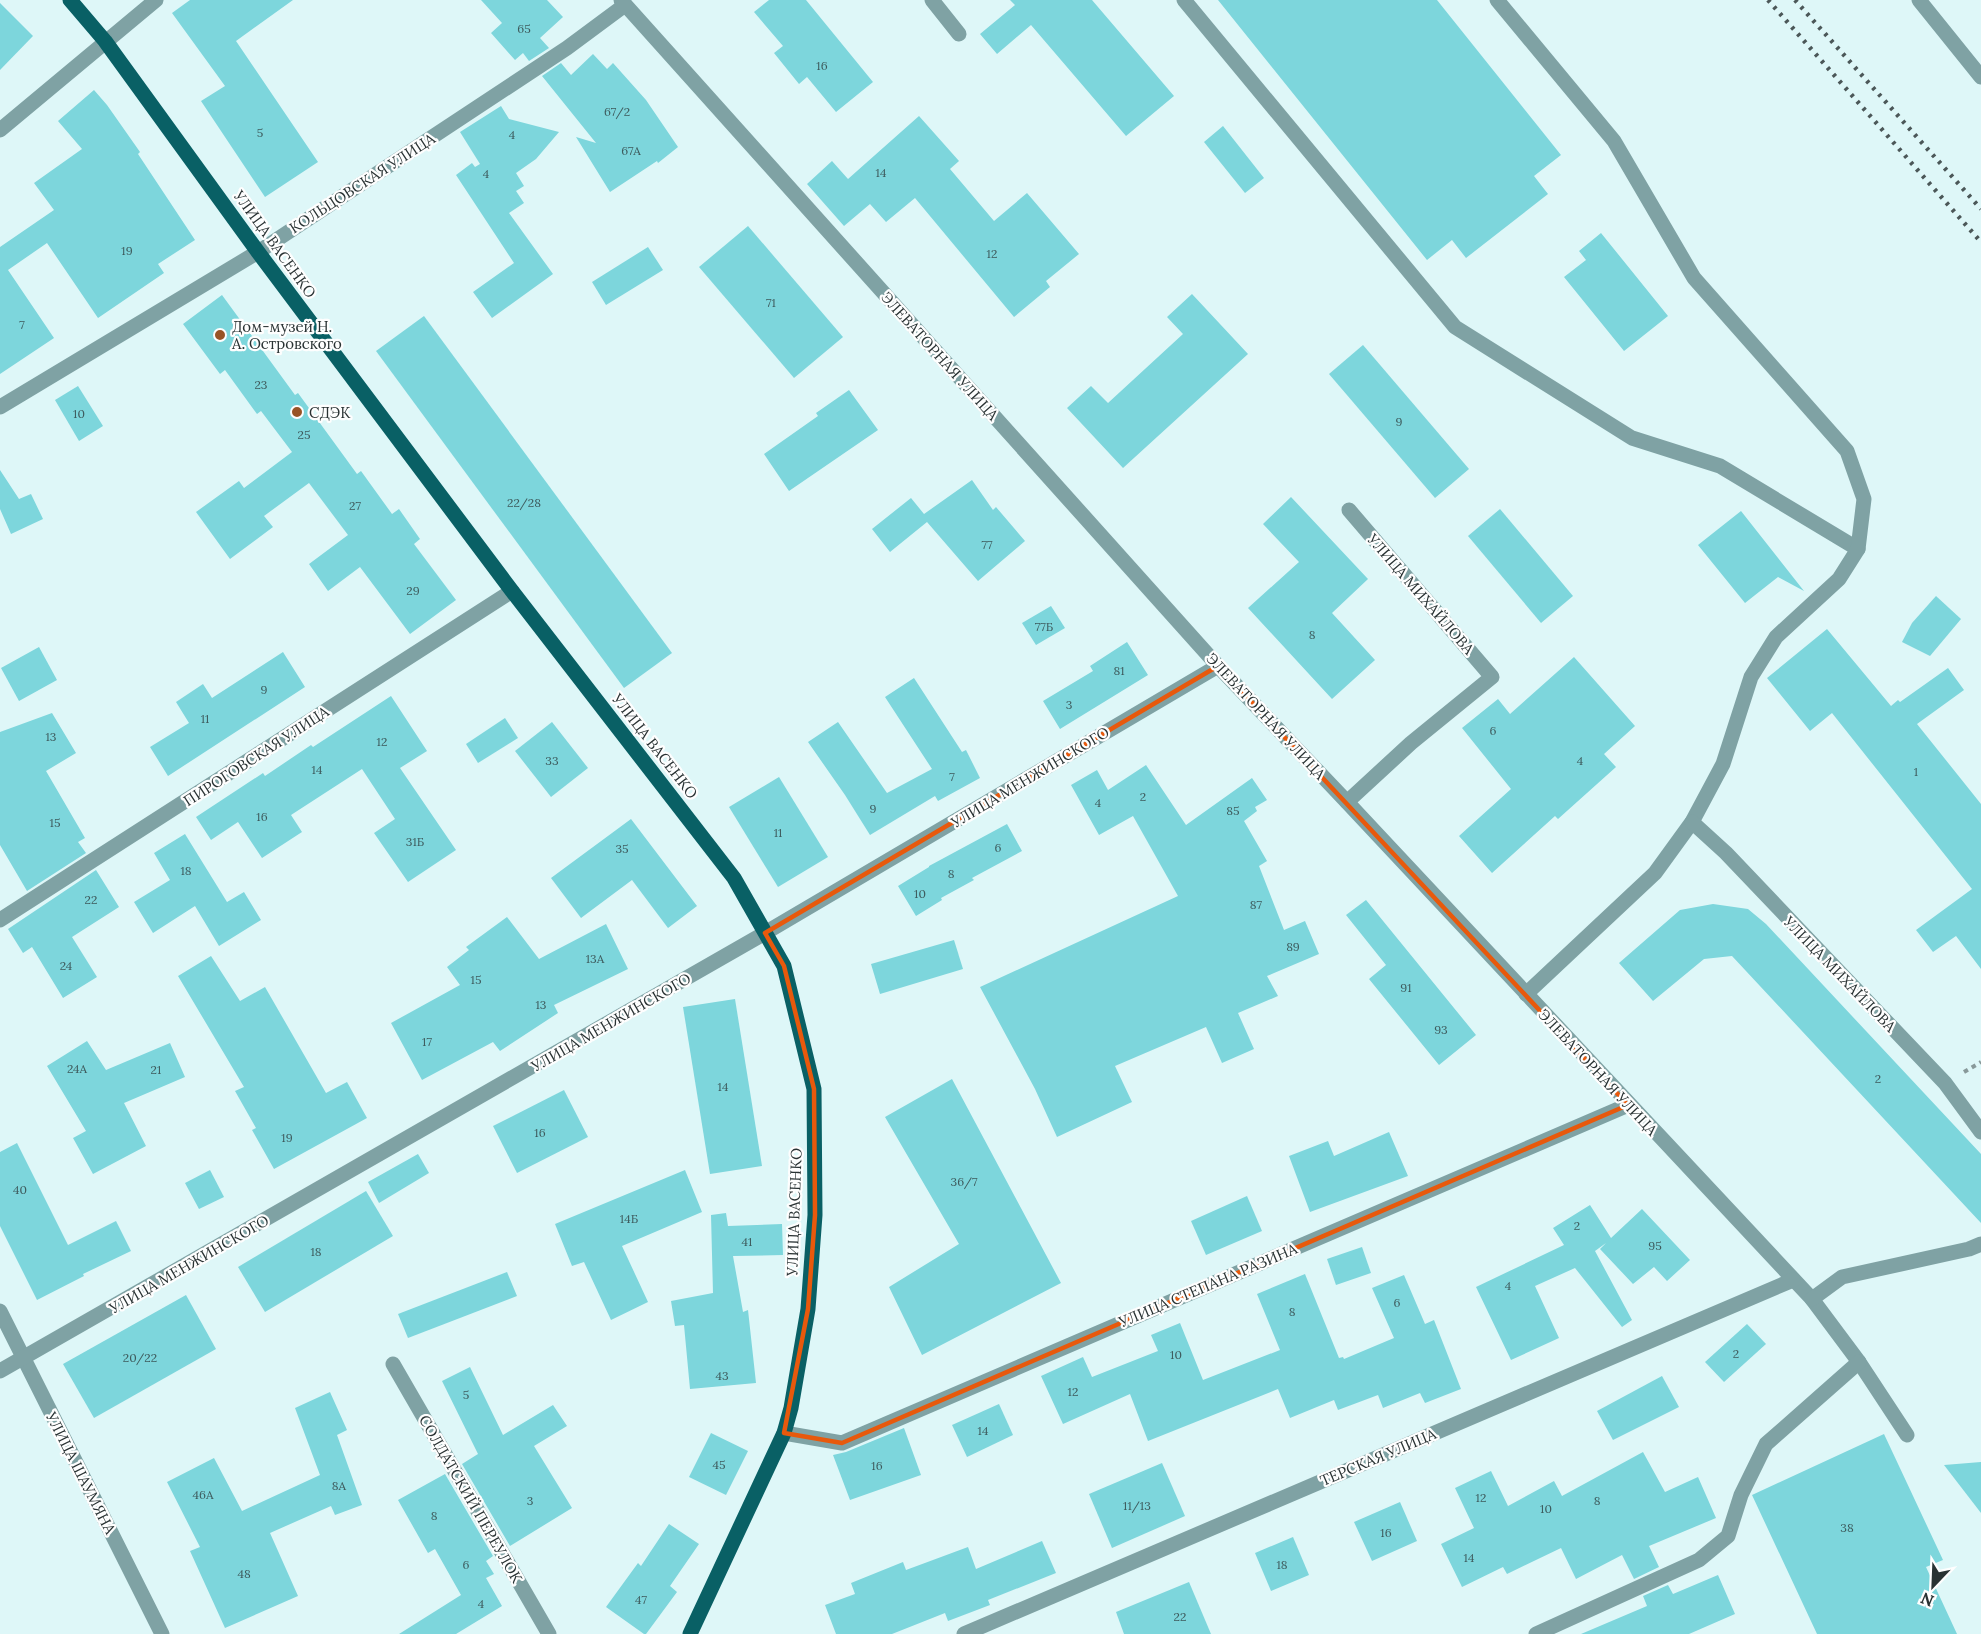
<svg xmlns="http://www.w3.org/2000/svg" width="1981" height="1634" font-family="Lora,serif">
  <style>
    .building { fill: #7dd6dc }
    .lines { fill: none; stroke-linecap: round; stroke-linejoin: round }
    .path { stroke: #88999a; stroke-width: 4; stroke-dasharray: 4.5 4.5; stroke-linecap: butt }
    .minor { stroke: #7fa2a4; stroke-width: 15 }
    .major { stroke: #096065; stroke-width: 15 }
    .rail { stroke: #4b5758; stroke-width: 4.5; stroke-dasharray: 3 6; stroke-linecap: butt }
    .marked { fill: none; stroke: #e8590c; stroke-width: 4.5; stroke-linejoin: round }
    .poi-dot { fill: #985426; stroke: #fefefe; stroke-width: 2 }
    .labels { text-anchor: middle; dominant-baseline: central; stroke-width: 4.5; stroke-linejoin: round; paint-order: stroke }
    .number-label { font-size: 12px; fill: #3e5b5d }
    .street-label { font-size: 15px; fill: #293233; stroke: #fefefe }
    .poi-label { font-size: 15px; fill: #293233; stroke: #fefefe; text-anchor: start }
  </style>
  <rect width="100%" height="100%" fill="#def7f8"/>
  <g class="building">
    <polygon points="190,0 293,0 236,41 318,162 265,197 201,101 225,86 172,13"/>
    <polygon points="481,0 547,0 563,17 540,38 549,48 529,61 523,53 515,60 491,33 502,23"/>
    <polygon points="769,0 806,0 873,82 836,112 807,77 799,84 774,53 783,46 754,12"/>
    <polygon points="1010,0 1092,0 1174,96 1126,136 1031,25 997,54 980,34 1015,5"/>
    <polygon points="1218,0 1437,0 1561,155 1534,176 1548,194 1466,258 1452,240 1427,260"/>
    <polygon points="0,3 33,36 0,70"/>
    <polygon points="593,54 607,69 613,63 646,100 678,147 658,163 657,161 610,192 576,137 596,143 542,76 561,63 571,75"/>
    <polygon points="94,90 107,105 140,152 138,154 195,240 158,264 164,273 98,318 47,243 8,270 54,338 0,374 0,247 54,210 34,183 82,149 58,121"/>
    <polygon points="501,106 509,119 559,132 536,159 516,173 524,186 516,191 524,203 509,213 553,274 492,318 473,292 514,263 456,175 472,163 475,167 480,164 460,132"/>
    <polygon points="919,116 959,161 950,169 994,221 1027,193 1079,254 1046,281 1050,287 1014,317 915,198 886,222 870,204 844,226 807,184 832,161 848,179"/>
    <polygon points="1223,126 1264,178 1245,193 1204,142"/>
    <polygon points="748,226 843,337 794,378 699,267"/>
    <polygon points="1601,233 1668,316 1624,351 1564,277 1586,260 1579,251"/>
    <polygon points="648,247 663,270 606,305 592,282"/>
    <polygon points="1192,294 1248,354 1123,468 1067,408 1091,386 1108,403 1183,334 1167,317"/>
    <polygon points="222,295 295,395 298,393 357,474 361,471 392,514 399,509 420,539 414,544 456,600 410,634 360,567 328,591 309,564 348,535 309,483 264,516 273,527 230,559 196,512 239,481 244,488 292,452 261,411 257,414 225,370 220,374 183,324"/>
    <polygon points="424,316 672,653 624,688 376,351"/>
    <polygon points="1363,345 1469,469 1435,498 1329,374"/>
    <polygon points="78,386 103,426 79,441 55,400"/>
    <polygon points="849,390 878,430 789,491 764,454 818,416 816,413"/>
    <polygon points="0,470 19,499 31,494 43,519 11,534 0,509"/>
    <polygon points="972,480 993,510 996,507 1025,541 978,581 927,522 890,552 872,529 911,498 924,514"/>
    <polygon points="1291,497 1368,579 1332,613 1375,660 1332,699 1248,608 1299,562 1263,524"/>
    <polygon points="1500,509 1573,596 1541,623 1468,536"/>
    <polygon points="1741,511 1804,591 1778,577 1745,603 1698,545"/>
    <polygon points="1936,596 1961,619 1930,656 1902,642 1912,623"/>
    <polygon points="1051,606 1065,628 1036,645 1022,623"/>
    <polygon points="1827,629 1891,706 1898,700 1900,702 1948,668 1964,690 1917,724 1981,804 1981,969 1956,936 1933,952 1916,930 1972,889 1832,713 1810,731 1767,678"/>
    <polygon points="1127,642 1148,675 1060,729 1043,701 1093,671 1090,666"/>
    <polygon points="39,647 57,680 19,701 1,668"/>
    <polygon points="283,652 305,687 168,776 150,747 189,723 176,702 203,684 212,698"/>
    <polygon points="1574,657 1635,726 1604,754 1616,767 1558,819 1555,816 1492,873 1459,836 1511,789 1462,728 1498,699 1510,714"/>
    <polygon points="914,678 962,752 966,750 980,778 938,801 935,796 870,835 845,795 808,742 838,722 887,793 932,769 885,697"/>
    <polygon points="391,696 427,751 400,768 456,850 408,882 374,833 395,819 362,769 291,815 302,832 262,858 238,822 211,840 196,817 263,773 265,776 311,745 313,747"/>
    <polygon points="52,713 76,753 46,771 85,838 78,842 86,853 27,891 0,845 0,732"/>
    <polygon points="505,718 518,738 478,763 466,744"/>
    <polygon points="552,722 588,768 551,797 515,751"/>
    <polygon points="1146,765 1186,825 1252,778 1267,800 1255,807 1257,811 1244,821 1267,861 1259,866 1284,930 1305,921 1319,954 1267,976 1278,996 1238,1013 1254,1049 1222,1063 1206,1027 1115,1066 1132,1102 1057,1137 1035,1089 980,987 1178,896 1133,816 1099,835 1071,785 1097,770 1108,790"/>
    <polygon points="779,777 828,857 778,887 729,807"/>
    <polygon points="631,819 697,906 668,928 632,880 581,918 551,878"/>
    <polygon points="1007,824 1022,851 972,878 974,880 941,898 942,900 916,916 898,886 929,867 929,866"/>
    <polygon points="185,834 227,902 244,892 261,920 219,946 195,906 153,933 134,902 170,880 154,853"/>
    <polygon points="96,870 119,907 72,937 97,977 63,998 32,947 23,953 8,929"/>
    <polygon points="1366,900 1476,1035 1439,1065 1369,979 1386,965 1346,915"/>
    <polygon points="1713,904 1748,909 1766,924 1981,1154 1981,1223 1732,956 1704,959 1653,1001 1619,963 1680,910"/>
    <polygon points="507,917 539,959 606,924 628,969 554,1005 558,1013 500,1051 493,1042 422,1080 391,1023 460,985 447,967 469,950 466,947"/>
    <polygon points="954,940 963,969 880,994 871,964"/>
    <polygon points="211,956 240,1001 265,987 326,1093 347,1082 367,1118 274,1169 252,1130 256,1128 235,1091 244,1087 178,976"/>
    <polygon points="735,999 762,1166 710,1174 683,1007"/>
    <polygon points="87,1041 106,1070 170,1043 185,1077 124,1103 146,1146 93,1174 73,1138 86,1131 47,1066"/>
    <polygon points="952,1079 1061,1283 922,1355 889,1287 959,1244 885,1117"/>
    <polygon points="564,1090 588,1137 517,1173 493,1126"/>
    <polygon points="1389,1132 1408,1176 1310,1212 1289,1156 1328,1141 1334,1156"/>
    <polygon points="17,1143 68,1245 116,1221 131,1251 83,1274 84,1276 37,1300 0,1226 0,1152"/>
    <polygon points="418,1154 429,1173 379,1203 368,1182"/>
    <polygon points="210,1170 224,1197 199,1209 185,1183"/>
    <polygon points="685,1170 702,1212 622,1246 648,1302 611,1320 584,1262 572,1266 555,1224"/>
    <polygon points="366,1191 393,1236 265,1312 238,1267"/>
    <polygon points="1247,1196 1262,1231 1206,1255 1191,1221"/>
    <polygon points="1590,1205 1611,1238 1642,1209 1690,1260 1667,1281 1654,1267 1633,1284 1600,1249 1606,1243 1595,1251 1632,1320 1622,1327 1575,1268 1535,1286 1559,1338 1511,1360 1476,1287 1564,1245 1553,1228"/>
    <polygon points="726,1213 728,1226 782,1224 783,1255 733,1256 743,1312 748,1310 756,1383 690,1389 684,1325 675,1326 671,1301 713,1293 711,1215"/>
    <polygon points="1362,1247 1371,1273 1336,1285 1327,1259"/>
    <polygon points="507,1272 517,1296 408,1338 398,1314"/>
    <polygon points="1305,1274 1339,1358 1343,1357 1344,1359 1394,1338 1372,1288 1404,1275 1425,1324 1434,1320 1461,1389 1425,1403 1420,1393 1383,1408 1378,1395 1338,1410 1334,1400 1290,1418 1278,1389 1148,1441 1130,1394 1063,1424 1041,1376 1083,1357 1092,1377 1158,1351 1151,1335 1180,1323 1203,1380 1280,1350 1257,1294"/>
    <polygon points="186,1295 216,1349 94,1418 63,1364"/>
    <polygon points="1747,1324 1766,1344 1724,1382 1705,1362"/>
    <polygon points="470,1367 503,1435 553,1405 567,1426 534,1446 572,1508 510,1546 462,1464 478,1454 442,1381"/>
    <polygon points="1662,1376 1679,1407 1613,1440 1597,1411"/>
    <polygon points="330,1392 347,1430 337,1435 362,1505 335,1515 331,1506 270,1533 298,1596 225,1628 190,1551 200,1547 167,1482 214,1458 242,1511 320,1475 295,1408"/>
    <polygon points="999,1404 1013,1435 967,1457 952,1425"/>
    <polygon points="904,1428 921,1475 850,1500 833,1455 846,1452"/>
    <polygon points="711,1433 748,1451 726,1495 689,1477"/>
    <polygon points="1884,1434 1943,1560 1926,1567 1957,1634 1817,1634 1752,1495"/>
    <polygon points="1643,1452 1665,1492 1698,1477 1716,1518 1649,1546 1659,1567 1634,1579 1622,1555 1576,1579 1561,1548 1507,1574 1503,1567 1462,1587 1441,1544 1474,1528 1455,1488 1491,1471 1508,1506 1554,1481 1562,1496"/>
    <polygon points="1981,1462 1981,1513 1944,1465"/>
    <polygon points="1162,1463 1185,1516 1112,1548 1089,1494"/>
    <polygon points="445,1474 493,1556 486,1561 494,1574 486,1578 502,1606 456,1634 399,1634 461,1595 435,1549 428,1553 398,1500"/>
    <polygon points="1400,1502 1417,1541 1372,1561 1354,1522"/>
    <polygon points="669,1524 699,1544 670,1586 677,1592 646,1634 644,1634 606,1607 638,1563 641,1566"/>
    <polygon points="1293,1537 1309,1575 1271,1591 1255,1553"/>
    <polygon points="1042,1541 1056,1573 988,1600 990,1605 948,1621 945,1613 892,1634 836,1634 825,1605 855,1594 851,1583 903,1562 906,1570 968,1547 976,1569"/>
    <polygon points="1718,1575 1735,1614 1689,1634 1581,1634 1647,1606 1643,1596 1668,1585 1673,1594"/>
    <polygon points="1189,1582 1211,1634 1124,1634 1116,1612"/>
  </g>
  <g class="lines">
    <polyline class="path" points="1964,1072 1981,1062"/>
    <g class="minor">
      <polyline points="621,0 1218,666 1347,802 1812,1299 1859,1362 1907,1435"/>
      <polyline points="932,0 959,34"/>
      <polyline points="1184,0 1455,327 1632,438 1720,466 1858,549"/>
      <polyline points="1497,0 1614,141 1694,278 1847,451 1864,499 1858,549 1839,579 1776,637 1751,677 1723,764 1692,822 1655,873 1526,994"/>
      <polyline points="1919,0 1981,77"/>
      <polyline points="0,130 156,0"/>
      <polyline points="0,407 258,252 567,48 625,5"/>
      <polyline points="1347,802 1411,743 1492,677 1349,510"/>
      <polyline points="1692,822 1726,853 1945,1083 1981,1132"/>
      <polyline points="0,920 512,591"/>
      <polyline points="1812,1299 1842,1277 1969,1249 1981,1244"/>
      <polyline points="0,1311 162,1634"/>
      <polyline points="393,1364 549,1634"/>
      <polyline points="0,1371 765,933 1218,666"/>
      <polyline points="784,1433 842,1443 1628,1105"/>
      <polyline points="964,1634 1793,1280"/>
      <polyline points="1536,1634 1699,1560 1728,1536 1741,1495 1766,1444 1859,1362"/>
    </g>
    <polyline class="major" points="70,0 105,41 258,252 512,591 734,878 784,966 814,1089 815,1215 808,1309 791,1408 784,1433 690,1634"/>
    <g class="rail">
      <polyline points="1768,0 1981,242"/>
      <polyline points="1795,0 1981,209"/>
    </g>
  </g>
  <path class="marked" d="M1218 666 1628 1105 842 1443 784 1433 808 1309 815 1215 814 1089 784 966 765 933Z"/>
  <g class="poi-dot">
    <circle cx="220" cy="335" r="6"/>
    <circle cx="297" cy="412" r="6"/>
  </g>
  <g class="labels">
    <g class="number-label">
      <text x="524" y="28">65</text>
      <text x="822" y="65">16</text>
      <text x="617" y="111">67/2</text>
      <text x="260" y="132">5</text>
      <text x="512" y="134">4</text>
      <text x="631" y="150">67А</text>
      <text x="881" y="172">14</text>
      <text x="486" y="173">4</text>
      <text x="127" y="250">19</text>
      <text x="992" y="253">12</text>
      <text x="771" y="302">71</text>
      <text x="22" y="324">7</text>
      <text x="261" y="384">23</text>
      <text x="79" y="413">10</text>
      <text x="1399" y="421">9</text>
      <text x="304" y="434">25</text>
      <text x="524" y="502">22/28</text>
      <text x="355" y="505">27</text>
      <text x="987" y="544">77</text>
      <text x="413" y="590">29</text>
      <text x="1044" y="626">77Б</text>
      <text x="1312" y="634">8</text>
      <text x="1119" y="670">81</text>
      <text x="264" y="689">9</text>
      <text x="1069" y="704">3</text>
      <text x="205" y="718">11</text>
      <text x="1493" y="730">6</text>
      <text x="51" y="736">13</text>
      <text x="382" y="741">12</text>
      <text x="552" y="760">33</text>
      <text x="1580" y="760">4</text>
      <text x="317" y="769">14</text>
      <text x="1916" y="771">1</text>
      <text x="952" y="776">7</text>
      <text x="1143" y="796">2</text>
      <text x="1098" y="802">4</text>
      <text x="873" y="808">9</text>
      <text x="1233" y="810">85</text>
      <text x="262" y="816">16</text>
      <text x="55" y="822">15</text>
      <text x="778" y="832">11</text>
      <text x="415" y="841">31Б</text>
      <text x="998" y="847">6</text>
      <text x="622" y="848">35</text>
      <text x="186" y="870">18</text>
      <text x="951" y="873">8</text>
      <text x="920" y="893">10</text>
      <text x="91" y="899">22</text>
      <text x="1256" y="904">87</text>
      <text x="1293" y="946">89</text>
      <text x="595" y="958">13А</text>
      <text x="66" y="965">24</text>
      <text x="476" y="979">15</text>
      <text x="1406" y="987">91</text>
      <text x="541" y="1004">13</text>
      <text x="1441" y="1029">93</text>
      <text x="427" y="1041">17</text>
      <text x="77" y="1068">24А</text>
      <text x="156" y="1069">21</text>
      <text x="1878" y="1078">2</text>
      <text x="723" y="1086">14</text>
      <text x="540" y="1132">16</text>
      <text x="287" y="1137">19</text>
      <text x="964" y="1181">36/7</text>
      <text x="20" y="1189">40</text>
      <text x="629" y="1218">14Б</text>
      <text x="1577" y="1225">2</text>
      <text x="747" y="1241">41</text>
      <text x="1655" y="1245">95</text>
      <text x="316" y="1251">18</text>
      <text x="1508" y="1285">4</text>
      <text x="1397" y="1302">6</text>
      <text x="1292" y="1311">8</text>
      <text x="1736" y="1353">2</text>
      <text x="1176" y="1354">10</text>
      <text x="140" y="1357">20/22</text>
      <text x="722" y="1375">43</text>
      <text x="1073" y="1391">12</text>
      <text x="466" y="1394">5</text>
      <text x="983" y="1430">14</text>
      <text x="719" y="1464">45</text>
      <text x="877" y="1465">16</text>
      <text x="339" y="1485">8А</text>
      <text x="203" y="1494">46А</text>
      <text x="1481" y="1497">12</text>
      <text x="530" y="1500">3</text>
      <text x="1597" y="1500">8</text>
      <text x="1137" y="1505">11/13</text>
      <text x="1546" y="1508">10</text>
      <text x="434" y="1515">8</text>
      <text x="1847" y="1527">38</text>
      <text x="1386" y="1532">16</text>
      <text x="1469" y="1557">14</text>
      <text x="466" y="1564">6</text>
      <text x="1282" y="1564">18</text>
      <text x="244" y="1573">48</text>
      <text x="641" y="1599">47</text>
      <text x="481" y="1603">4</text>
      <text x="1180" y="1616">22</text>
    </g>
    <g class="street-label">
      <text transform="translate(362 183) rotate(-33)">КОЛЬЦОВСКАЯ УЛИЦА</text>
      <text transform="translate(275 244) rotate(54)">УЛИЦА ВАСЕНКО</text>
      <text transform="translate(940 356) rotate(48)">ЭЛЕВАТОРНАЯ УЛИЦА</text>
      <text transform="translate(1421 594) rotate(49)">УЛИЦА МИХАЙЛОВА</text>
      <text transform="translate(1266 716) rotate(47)">ЭЛЕВАТОРНАЯ УЛИЦА</text>
      <text transform="translate(655 746) rotate(52)">УЛИЦА ВАСЕНКО</text>
      <text transform="translate(256 756) rotate(-33)">ПИРОГОВСКАЯ УЛИЦА</text>
      <text transform="translate(1030 777) rotate(-31)">УЛИЦА МЕНЖИНСКОГО</text>
      <text transform="translate(1840 974) rotate(46)">УЛИЦА МИХАЙЛОВА</text>
      <text transform="translate(611 1022) rotate(-30)">УЛИЦА МЕНЖИНСКОГО</text>
      <text transform="translate(1598 1072) rotate(47)">ЭЛЕВАТОРНАЯ УЛИЦА</text>
      <text transform="translate(794 1212) rotate(-88)">УЛИЦА ВАСЕНКО</text>
      <text transform="translate(189 1264) rotate(-30)">УЛИЦА МЕНЖИНСКОГО</text>
      <text transform="translate(1208 1285) rotate(-23)">УЛИЦА СТЕПАНА РАЗИНА</text>
      <text transform="translate(1378 1457) rotate(-23)">ТЕРСКАЯ УЛИЦА</text>
      <text transform="translate(81 1473) rotate(63)">УЛИЦА ШАУМЯНА</text>
      <text transform="translate(471 1499) rotate(60)">СОЛДАТСКИЙ ПЕРЕУЛОК</text>
    </g>
    <g class="poi-label">
      <text x="232" y="326">Дом-музей Н.<tspan x="232" dy="17">А. Островского</tspan></text>
      <text x="309" y="412">СДЭК</text>
    </g>
  </g>
  <g transform="translate(1933 1586) rotate(203)" stroke="#fefefe" stroke-width="4.5" paint-order="stroke">
  <path d="M0-4.5L10 22L0 15L-10 22Z" fill="#293233"/>
  <text y="-9" font-size="16" font-weight="bold" text-anchor="middle" fill="#293233">N</text>
  </g>
</svg>
